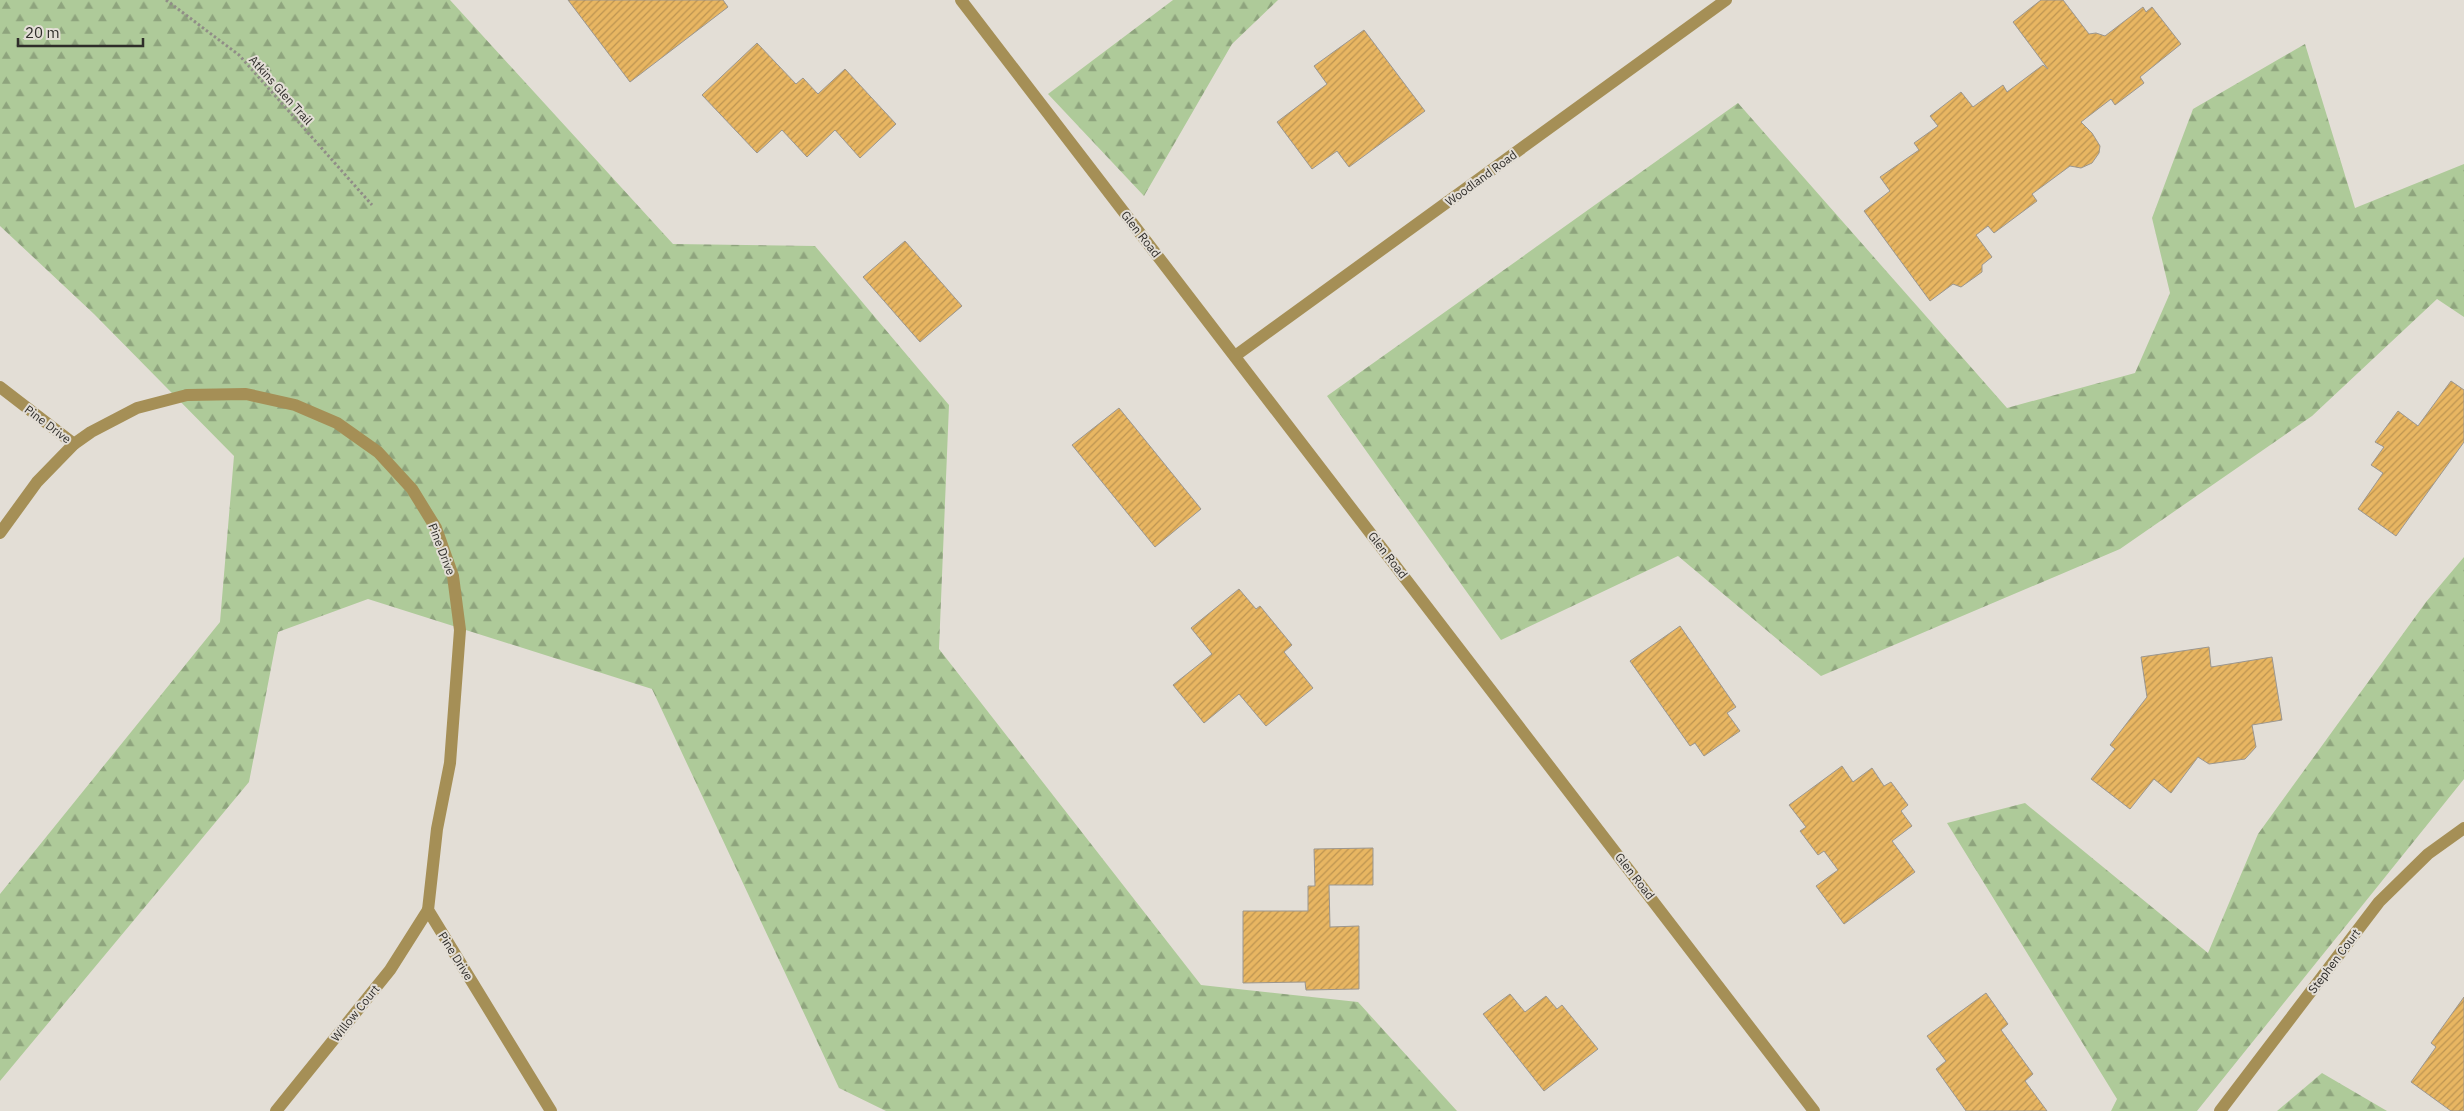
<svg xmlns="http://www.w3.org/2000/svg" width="2464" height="1111" font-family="'IBM Plex Sans',sans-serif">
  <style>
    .forest { fill: url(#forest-firs) }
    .building { fill: url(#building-hatch); stroke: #9b968f }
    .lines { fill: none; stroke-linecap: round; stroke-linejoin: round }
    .path { stroke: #908d87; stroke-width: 3; stroke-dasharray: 2.5 2.5; stroke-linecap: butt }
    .street { stroke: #a58f56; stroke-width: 12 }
    .labels { text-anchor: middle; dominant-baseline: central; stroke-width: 4; stroke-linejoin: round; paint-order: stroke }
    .street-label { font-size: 12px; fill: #2f2d2a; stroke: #e3ded6 }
  </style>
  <defs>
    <pattern id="forest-firs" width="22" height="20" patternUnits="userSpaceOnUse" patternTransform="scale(1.25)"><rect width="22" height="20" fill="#aeca99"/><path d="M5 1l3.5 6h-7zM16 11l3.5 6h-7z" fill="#8ea47d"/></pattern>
    <pattern id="building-hatch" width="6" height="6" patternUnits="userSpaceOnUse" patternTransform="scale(1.25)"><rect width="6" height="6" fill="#e8b662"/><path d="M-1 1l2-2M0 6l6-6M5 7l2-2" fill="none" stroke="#bc9451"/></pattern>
  </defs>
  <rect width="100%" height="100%" fill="#e3ded6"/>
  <g class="forest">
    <polygon points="0,0 450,0 673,244 815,246 949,405 939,649 1201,985 1358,1002 1457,1111 886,1111 839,1088 652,689 368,599 278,632 249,782 0,1081 0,894 220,622 234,456 94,314 0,226"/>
    <polygon points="1173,0 1278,0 1232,44 1144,196 1048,94"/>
    <polygon points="2305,44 2355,208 2464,164 2464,317 2437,299 2312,416 2120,549 1821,676 1678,556 1501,640 1327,396 1738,103 2007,408 2135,373 2170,293 2152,218 2193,109"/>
    <polygon points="2464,557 2464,779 2197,1111 2111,1111 2117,1099 1947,823 2025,803 2208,953 2258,834 2426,602"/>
    <polygon points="2322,1073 2387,1111 2277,1111"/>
  </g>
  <g class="building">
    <polygon points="568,0 723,0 728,7 630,82"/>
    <polygon points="2041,0 2063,0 2089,34 2096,33 2105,36 2143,7 2146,12 2152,7 2181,44 2140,77 2144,83 2115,105 2111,99 2081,122 2092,133 2100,146 2099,153 2092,163 2081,168 2070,166 2032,194 2037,201 1994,233 1988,226 1976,235 1992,257 1982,265 1982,272 1961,287 1953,284 1930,301 1864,211 1890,191 1880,177 1919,150 1914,143 1938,126 1930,116 1961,92 1973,107 2003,85 2007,92 2043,65 2048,69 2013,22"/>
    <polygon points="1364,30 1425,111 1349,167 1337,151 1312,169 1277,122 1327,84 1314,66"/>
    <polygon points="757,43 796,84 803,78 818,94 845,69 896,124 860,158 835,130 807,157 782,130 757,153 702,95"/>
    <polygon points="905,241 962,306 920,342 863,277"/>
    <polygon points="2451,381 2464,390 2464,442 2396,536 2358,509 2383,473 2371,465 2384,447 2375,442 2398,411 2418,426"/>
    <polygon points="1119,408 1201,509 1155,547 1072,445"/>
    <polygon points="1239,589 1256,609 1260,606 1292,645 1284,652 1313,688 1266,726 1239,694 1204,723 1173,685 1212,654 1191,628"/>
    <polygon points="1680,626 1736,707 1727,713 1740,731 1704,756 1695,743 1690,746 1630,661"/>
    <polygon points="2209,647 2211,667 2272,657 2282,720 2252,725 2256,747 2245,759 2209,764 2198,757 2171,793 2154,779 2130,809 2091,779 2115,749 2110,745 2147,697 2141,657"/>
    <polygon points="1842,766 1853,782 1872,768 1884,786 1891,782 1908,805 1901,811 1912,826 1892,841 1915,872 1844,924 1816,886 1838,870 1824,851 1818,855 1800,831 1806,827 1789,805"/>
    <polygon points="1373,848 1373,885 1329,885 1330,927 1359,926 1359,989 1306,990 1305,982 1243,983 1243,911 1308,911 1308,886 1315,886 1314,849"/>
    <polygon points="1986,993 2008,1024 2001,1030 2033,1074 2025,1081 2047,1111 1966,1111 1936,1069 1946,1061 1927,1036"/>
    <polygon points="1510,994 1525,1012 1546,996 1557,1009 1562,1005 1598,1049 1544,1091 1483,1014"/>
    <polygon points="2464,997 2464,1111 2451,1111 2411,1082 2436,1047 2431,1043"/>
  </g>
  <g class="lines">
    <polyline class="path" points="166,0 239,55 372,205"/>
    <g class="street">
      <polyline points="961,0 1814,1111"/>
      <polyline points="1235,356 1726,0"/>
      <polyline points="0,387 74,444"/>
      <polyline points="0,533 37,482 74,444 91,432 137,408 187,395 246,394 295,405 337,423 378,452 412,489 436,528 453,576 460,630 450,763 437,829 428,910 551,1111"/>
      <polyline points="276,1111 390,970 428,910"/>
      <polyline points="2220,1111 2379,902 2428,854 2464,828"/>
    </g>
  </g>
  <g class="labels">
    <g class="street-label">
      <text transform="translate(281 90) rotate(48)">Atkins Glen Trail</text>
      <text transform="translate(1481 178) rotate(-36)">Woodland Road</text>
      <text transform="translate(1141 234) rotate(52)">Glen Road</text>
      <text transform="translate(48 424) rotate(37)">Pine Drive</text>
      <text transform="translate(442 549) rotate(69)">Pine Drive</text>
      <text transform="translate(1388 555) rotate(52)">Glen Road</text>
      <text transform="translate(1635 876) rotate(52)">Glen Road</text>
      <text transform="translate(456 956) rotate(58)">Pine Drive</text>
      <text transform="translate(2334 961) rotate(-53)">Stephen Court</text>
      <text transform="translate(355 1013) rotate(-51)">Willow Court</text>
    </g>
  </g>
  <path d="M18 38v8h125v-8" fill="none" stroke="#2f2d2a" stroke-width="2.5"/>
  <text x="25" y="38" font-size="15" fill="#2f2d2a" stroke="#e3ded6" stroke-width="4" paint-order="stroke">20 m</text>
</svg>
